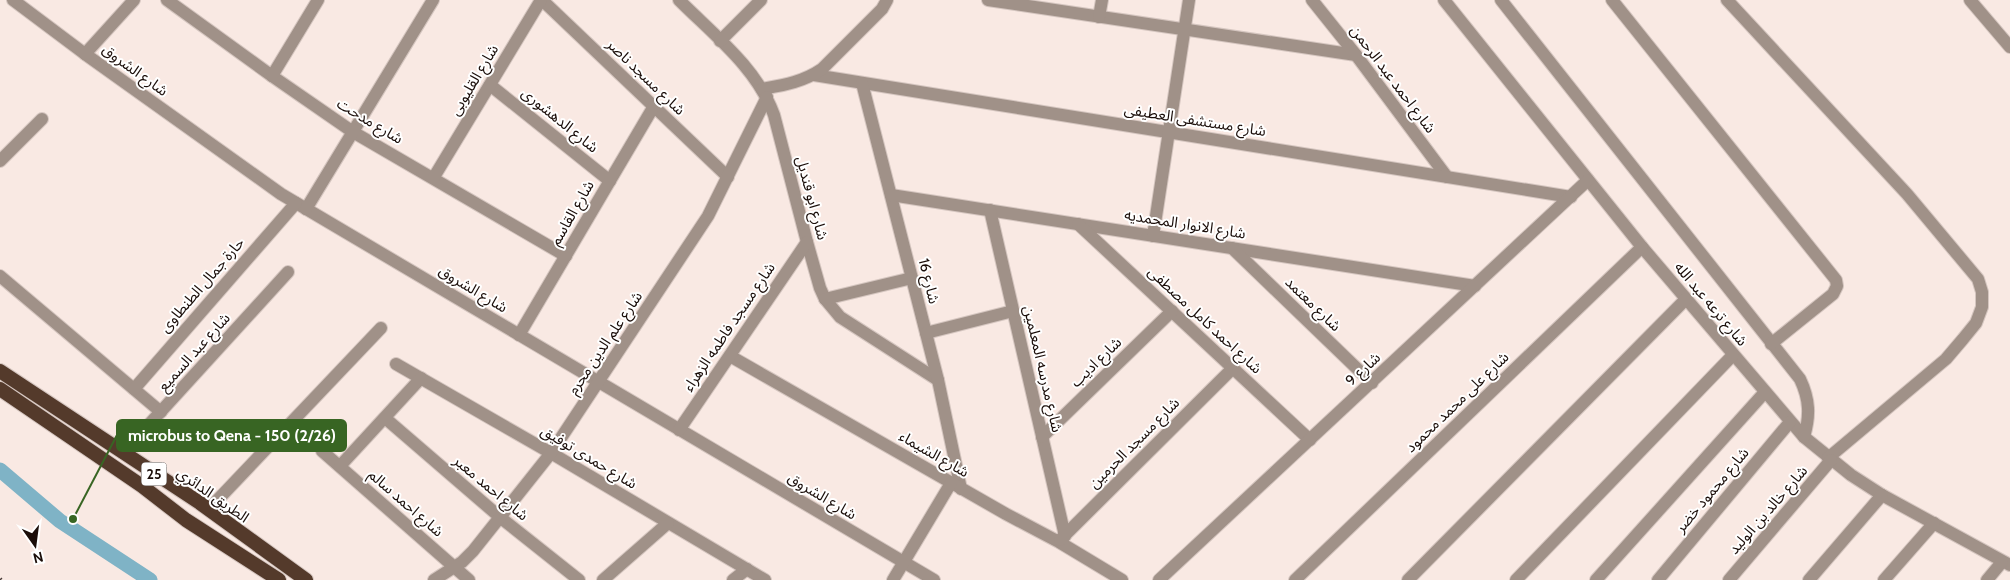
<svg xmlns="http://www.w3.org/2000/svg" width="2010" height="580" font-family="Cabin,'Noto Sans Arabic',sans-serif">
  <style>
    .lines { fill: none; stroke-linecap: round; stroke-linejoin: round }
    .canal { stroke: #7fb3c6; stroke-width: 15 }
    .minor-casing { stroke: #d5c6c0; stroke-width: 14 }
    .trunk-casing { stroke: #d5c6c0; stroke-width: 16 }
    .minor { stroke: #a09188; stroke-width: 12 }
    .trunk { stroke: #543a2b; stroke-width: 14 }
    .rail { stroke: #4a3c38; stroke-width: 4; stroke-dasharray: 9 9; stroke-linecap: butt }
    .labels { text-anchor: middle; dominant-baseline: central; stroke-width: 4; stroke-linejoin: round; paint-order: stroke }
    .shield { fill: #fff; stroke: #5f5653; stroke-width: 1 }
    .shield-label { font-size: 14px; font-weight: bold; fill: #1a0d09 }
    .street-label { font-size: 15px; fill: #1a0d09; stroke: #fff }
    .leader { fill: none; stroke: #386523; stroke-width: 2 }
    .callout-dot { fill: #386523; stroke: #fff; stroke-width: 2 }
    .callout { fill: #386523; stroke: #386523; stroke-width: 2 }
    .callout-label { font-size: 16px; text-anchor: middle; font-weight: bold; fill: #fff }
  </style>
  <rect width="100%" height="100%" fill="#f9e9e3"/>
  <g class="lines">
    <polyline class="canal" points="0,470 60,521 150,580"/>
    <defs>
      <g id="minor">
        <polyline points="13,0 85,54 281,194 934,580"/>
        <polyline points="167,0 272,76 353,132 566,256"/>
        <polyline points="542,0 728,177"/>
        <path d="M679 0C714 35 757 68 774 115L807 242 820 288 825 299 840 317 938 380"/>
        <polyline points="988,0 1356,55"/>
        <polyline points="1312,0 1356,55 1447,177"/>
        <polyline points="1444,0 1642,247 1804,437 1851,475 1882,495 2010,565"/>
        <path d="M1501 0 1800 379C1810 400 1810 416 1804 437"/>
        <polyline points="1612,0 1836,280 1837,286 1833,294 1771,344"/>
        <polyline points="1727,0 1907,194 1978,279 1982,292 1982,307 1976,323 1963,339 1946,359 1828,458"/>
        <polyline points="1970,0 2010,47"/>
        <polyline points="1099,17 1102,0"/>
        <polyline points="720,41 761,0"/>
        <polyline points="85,54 134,0"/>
        <polyline points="814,75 1571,197"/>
        <polyline points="272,76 318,0"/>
        <polyline points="862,83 938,380 961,489"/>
        <polyline points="490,85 610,181"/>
        <path d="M762 89C784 85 803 82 822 69L882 9 887 0"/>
        <polyline points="0,161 42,119"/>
        <polyline points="434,177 541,0"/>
        <polyline points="891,195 1475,286"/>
        <polyline points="306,209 433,0"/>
        <polyline points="990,210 1065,536"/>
        <polyline points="1078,224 1310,440"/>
        <polyline points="1153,236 1189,0"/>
        <polyline points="1232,248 1372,383"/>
        <polyline points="0,276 161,412"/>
        <polyline points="825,299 912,278"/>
        <polyline points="926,333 1013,311"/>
        <polyline points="519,335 654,106"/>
        <polyline points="730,356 1006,514 1059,542 1122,580"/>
        <polyline points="396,364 551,453 765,580"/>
        <polyline points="134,389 296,203"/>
        <polyline points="385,418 501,518 579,580"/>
        <polyline points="679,430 807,242"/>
        <polyline points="1042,437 1172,311"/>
        <polyline points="322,451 469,580"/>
        <polyline points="123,453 288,272"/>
        <polyline points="340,466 421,378"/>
        <polyline points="209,509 381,328"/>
        <polyline points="1060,540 1233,368"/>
        <polyline points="434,580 462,562 473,551 551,453 708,216 767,97"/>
        <polyline points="603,580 668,523"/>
        <polyline points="733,580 747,569"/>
        <polyline points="893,580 951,483"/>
        <polyline points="1159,580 1588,180"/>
        <polyline points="1295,580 1642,247"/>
        <polyline points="1408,580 1686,299"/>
        <polyline points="1516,580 1733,355"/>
        <polyline points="1596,580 1765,392"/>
        <polyline points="1658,580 1790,422"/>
        <polyline points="1729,580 1831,460"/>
        <polyline points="1809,580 1882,495"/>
        <polyline points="1884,580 1934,523"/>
        <polyline points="1987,580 2002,562"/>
      </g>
      <g id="trunk">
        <polyline points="0,371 200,503 306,580"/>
        <polyline points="0,389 142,486 186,520 279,580"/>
      </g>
    </defs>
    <use href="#minor" class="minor-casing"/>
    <use href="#trunk" class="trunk-casing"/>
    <use href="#minor" class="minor"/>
    <use href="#trunk" class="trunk"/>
    <polyline class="rail" points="0,579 1,580"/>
  </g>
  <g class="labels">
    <rect class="shield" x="141.5" y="462.5" width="25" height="23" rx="4"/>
    <g class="shield-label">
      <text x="154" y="474">25</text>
    </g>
    <g class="street-label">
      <text transform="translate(135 70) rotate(36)">شارع الشروق</text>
      <text transform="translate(646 77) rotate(44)">شارع مسجد ناصر</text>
      <text transform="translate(1393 79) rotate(53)">شارع احمد عبد الرحمن</text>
      <text transform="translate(474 80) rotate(-59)">شارع القليوبى</text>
      <text transform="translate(560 120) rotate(39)">شارع الدهشورى</text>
      <text transform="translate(1195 120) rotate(9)">شارع مستشفى العطيفى</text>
      <text transform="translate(370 121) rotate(31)">شارع مدحت</text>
      <text transform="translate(812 198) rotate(75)">شارع ابو قنديل</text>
      <text transform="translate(572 213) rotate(-60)">شارع القاسم</text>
      <text transform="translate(1185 224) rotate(9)">شارع الانوار المحمديه</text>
      <text transform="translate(929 281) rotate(76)">شارع 16</text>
      <text transform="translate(202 285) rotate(-49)">حارة جمال الطنطاوى</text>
      <text transform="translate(473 289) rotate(31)">شارع الشروق</text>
      <text transform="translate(1313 304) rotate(44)">شارع معتمد</text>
      <text transform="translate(1711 304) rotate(50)">شارع ترعه عبد الله</text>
      <text transform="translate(1205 320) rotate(43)">شارع احمد كامل مصطفى</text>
      <text transform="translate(729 327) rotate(-56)">شارع مسجد فاطمه الزهراء</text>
      <text transform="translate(605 343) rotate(-56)">شارع علم الدين محرم</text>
      <text transform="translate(194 352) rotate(-48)">شارع عبد السميع</text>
      <text transform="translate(1096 362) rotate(-44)">شارع اديب</text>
      <text transform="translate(1043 369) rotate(77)">شارع مدرسه المعلمين</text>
      <text transform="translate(1363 369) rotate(-43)">شارع 9</text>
      <text transform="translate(1457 402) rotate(-44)">شارع على محمد محمود</text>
      <text transform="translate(1134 443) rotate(-45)">شارع مسجد الحرمين</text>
      <text transform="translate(934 454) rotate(30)">شارع الشيماء</text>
      <text transform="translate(589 457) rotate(31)">شارع حمدى توفيق</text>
      <text transform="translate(491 488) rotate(40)">شارع احمد معبر</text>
      <text transform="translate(1712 490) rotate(-50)">شارع محمود خضر</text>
      <text transform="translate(213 495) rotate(35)">الطريق الدائري</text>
      <text transform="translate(822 496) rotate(31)">شارع الشروق</text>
      <text transform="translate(406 503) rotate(41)">شارع احمد سالم</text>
      <text transform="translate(1768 510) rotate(-49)">شارع خالد بن الوليد</text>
    </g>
  </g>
  <path class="leader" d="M73 519L117 435"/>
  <circle class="callout-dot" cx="73" cy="519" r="5"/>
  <rect class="callout" x="117" y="420" width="229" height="31" rx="5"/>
  <g class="callout-label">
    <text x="232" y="441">microbus to Qena - 150 (2/26)</text>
  </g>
  <g transform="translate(35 545) rotate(166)" stroke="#ffffff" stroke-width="4" paint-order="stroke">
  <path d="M0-4L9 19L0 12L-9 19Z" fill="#1a0d09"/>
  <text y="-8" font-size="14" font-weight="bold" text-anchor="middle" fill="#1a0d09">N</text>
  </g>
</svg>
